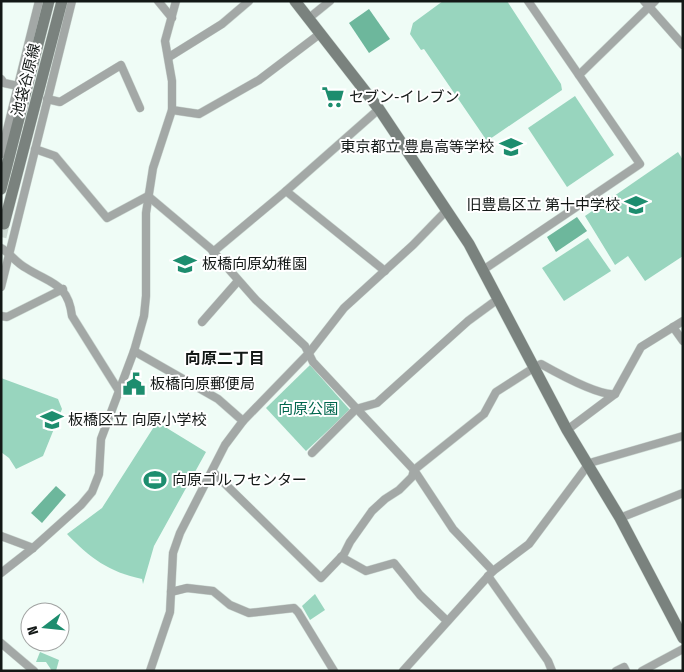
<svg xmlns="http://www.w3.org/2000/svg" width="684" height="672" font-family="'Fira Sans Condensed','Noto Sans JP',sans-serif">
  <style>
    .green { fill: #98d5be }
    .water { fill: #6db79c }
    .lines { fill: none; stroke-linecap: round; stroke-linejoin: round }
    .secondary-tunnel { stroke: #cedad4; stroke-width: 11; stroke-dasharray: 11 5.5; stroke-linecap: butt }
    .street-casing { stroke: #ccd8d2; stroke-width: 9 }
    .secondary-casing { stroke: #ccd8d2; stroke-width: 12 }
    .street { stroke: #a3a8a6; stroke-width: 8 }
    .secondary { stroke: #7a827e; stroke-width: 11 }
    .labels { text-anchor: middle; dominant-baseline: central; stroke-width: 4; stroke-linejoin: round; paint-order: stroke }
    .street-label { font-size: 15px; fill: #131816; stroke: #fff }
    .poi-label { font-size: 15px; fill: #131816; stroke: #fff; text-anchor: start }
    .park-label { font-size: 15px; fill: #00664d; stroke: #fff }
    .neighbourhood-label { font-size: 16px; font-weight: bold; fill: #131816; stroke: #fff }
  </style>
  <rect width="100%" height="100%" fill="#effcf6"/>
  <g class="green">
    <polygon points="443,1 507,1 561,84 562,90 487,141 424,49 421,50 410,34 413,23"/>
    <polygon points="575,96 614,155 567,187 528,128"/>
    <polygon points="678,152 683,160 683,256 645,281 628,256 615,265 585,216"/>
    <polygon points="588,238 611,271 564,301 542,268"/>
    <polygon points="310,365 350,410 306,451 266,408"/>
    <polygon points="1,378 58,399 62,409 43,456 16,469 9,458 1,452"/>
    <path d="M157 422 206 452 154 546 143 584 142 579C109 572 90 558 67 534L102 508Z"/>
    <polygon points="315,594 325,610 310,620 302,606"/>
    <polygon points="40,652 59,660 56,671 52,671 46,662 36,662"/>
  </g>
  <g class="water">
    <polygon points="369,9 390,39 369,53 349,23"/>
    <polygon points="577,217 587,231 556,252 547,237"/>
    <polygon points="56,486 66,495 42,523 31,513"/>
  </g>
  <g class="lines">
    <polyline class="secondary-tunnel" points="1,237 4,224"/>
    <defs>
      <g id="street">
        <polyline points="158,1 172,18"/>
        <polyline points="644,1 683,45"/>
        <polyline points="309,18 330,1"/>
        <polyline points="169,57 222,24 249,1"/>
        <polyline points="579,75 655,1"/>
        <polyline points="1,79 4,83 18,86"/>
        <polyline points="47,99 60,102 121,65 140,108"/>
        <polyline points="172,110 199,114 259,80 321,33"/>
        <polyline points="35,149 55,156 107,218 148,196 211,249 256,300 305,346 313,362 414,470 453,529 493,571"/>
        <polyline points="1,154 39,1"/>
        <polyline points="286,191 385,271"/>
        <path d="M1 248C10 253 16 263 26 268 51 284 68 283 72 316L119 391"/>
        <polyline points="213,252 286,191 379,109"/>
        <polyline points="483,270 640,164 528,1"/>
        <polyline points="1,287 72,1"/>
        <polyline points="1,316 7,317 63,289"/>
        <polyline points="202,322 238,281"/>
        <polyline points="673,327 683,341"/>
        <polyline points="134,351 218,399 243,421"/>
        <polyline points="567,430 615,394 641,347 683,321"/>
        <polyline points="312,453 356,409 377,403 468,321 498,299"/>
        <path d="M213 472 321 578 344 554 350 542 372 511 385 499 399 490 412 477 414 470 484 414 496 392 535 367 541 364C557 373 598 396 615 394"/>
        <polyline points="620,518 683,493"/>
        <polyline points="1,536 33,548"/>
        <polyline points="341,557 366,571 394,563 420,595 447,621"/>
        <polyline points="1,573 33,548 81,505 92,492 99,474 101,439 134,351 144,316 146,296 146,213 153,168 172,110 172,81 165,41 176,1"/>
        <polyline points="488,576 548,661 552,671"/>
        <polyline points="171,592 187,588 213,591 230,605 249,613 294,608 298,612 334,671"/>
        <polyline points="1,643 34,671"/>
        <polyline points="150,671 170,612 173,553 180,533 225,445 243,421 309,353 344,308 413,245 447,210"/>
        <polyline points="403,671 482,583 493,571 529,544 588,465 593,462 683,436"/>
        <polyline points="616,671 624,667 626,671"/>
        <polyline points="642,671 683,649"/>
      </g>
      <g id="secondary">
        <polyline points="295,1 379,109 469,244 567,430 620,518 683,638"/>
        <polyline points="1,189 49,1"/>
        <polyline points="4,224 62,1"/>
      </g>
    </defs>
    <use href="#street" class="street-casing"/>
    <use href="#secondary" class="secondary-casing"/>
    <use href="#street" class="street"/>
    <use href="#secondary" class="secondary"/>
  </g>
  <defs>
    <symbol id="supermarket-bare" viewBox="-9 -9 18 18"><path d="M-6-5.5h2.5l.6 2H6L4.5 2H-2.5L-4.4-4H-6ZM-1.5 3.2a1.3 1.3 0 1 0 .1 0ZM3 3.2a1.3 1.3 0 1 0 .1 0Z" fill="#1d8d6e" stroke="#fff" stroke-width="2.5" paint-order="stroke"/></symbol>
    <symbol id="school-bare" viewBox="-9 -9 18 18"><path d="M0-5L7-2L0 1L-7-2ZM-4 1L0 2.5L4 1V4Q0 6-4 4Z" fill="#1d8d6e" stroke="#fff" stroke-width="2.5" paint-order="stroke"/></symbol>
    <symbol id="civic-bare" viewBox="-9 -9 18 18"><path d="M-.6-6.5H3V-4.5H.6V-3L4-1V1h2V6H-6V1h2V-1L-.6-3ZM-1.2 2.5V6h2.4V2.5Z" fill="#1d8d6e" stroke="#fff" stroke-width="2.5" paint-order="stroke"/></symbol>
    <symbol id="stadium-bare" viewBox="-9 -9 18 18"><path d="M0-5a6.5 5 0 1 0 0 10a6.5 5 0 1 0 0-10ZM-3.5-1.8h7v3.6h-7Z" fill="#1d8d6e" stroke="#fff" stroke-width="2.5" paint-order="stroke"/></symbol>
  </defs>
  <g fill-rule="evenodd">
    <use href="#supermarket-bare" x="317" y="81" width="32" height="32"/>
    <use href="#school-bare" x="495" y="131" width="32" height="32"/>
    <use href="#school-bare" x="620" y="189" width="32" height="32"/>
    <use href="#school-bare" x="169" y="248" width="32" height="32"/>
    <use href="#civic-bare" x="118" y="368" width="32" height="32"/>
    <use href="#school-bare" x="36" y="404" width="32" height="32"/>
    <use href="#stadium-bare" x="139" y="464" width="32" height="32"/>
  </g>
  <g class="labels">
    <g class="street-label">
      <text transform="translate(26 80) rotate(-76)">池袋谷原線</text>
    </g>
    <g class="poi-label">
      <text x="349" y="97">セブン-イレブン</text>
      <text x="494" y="147" text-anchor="end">東京都立 豊島高等学校</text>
      <text x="620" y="205" text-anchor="end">旧豊島区立 第十中学校</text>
      <text x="202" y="264">板橋向原幼稚園</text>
      <text x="150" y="384">板橋向原郵便局</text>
      <text x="68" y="420">板橋区立 向原小学校</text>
      <text x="172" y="480">向原ゴルフセンター</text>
    </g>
    <g class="park-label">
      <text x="308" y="409">向原公園</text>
    </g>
    <g class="neighbourhood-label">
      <text x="225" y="358">向原二丁目</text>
    </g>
  </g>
  <rect width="684" height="672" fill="none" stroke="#131816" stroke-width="5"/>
  <g transform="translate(45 627) rotate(254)"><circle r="24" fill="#ffffff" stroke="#a1a3a2"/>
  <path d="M0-4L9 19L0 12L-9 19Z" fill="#1d8d6e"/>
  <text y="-8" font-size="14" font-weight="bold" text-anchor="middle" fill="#131816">N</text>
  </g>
</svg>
